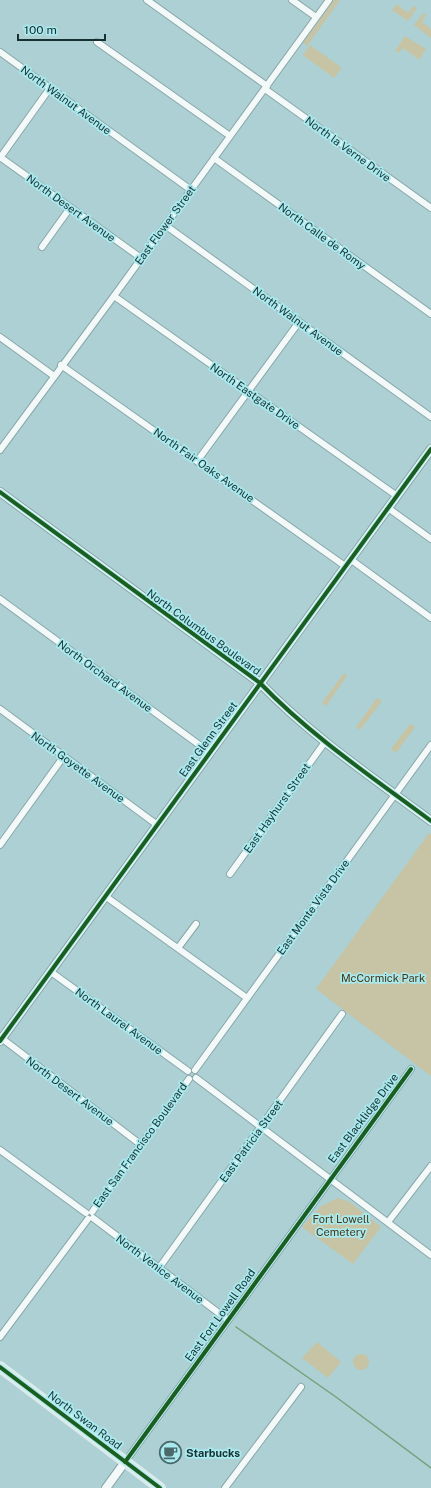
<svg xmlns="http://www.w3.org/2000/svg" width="431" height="1488" font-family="'Public Sans',sans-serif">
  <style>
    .green { fill: #c6c4a4 }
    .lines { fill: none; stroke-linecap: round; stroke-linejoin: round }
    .stream { stroke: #73a27b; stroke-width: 1.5 }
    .minor-casing { stroke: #8aa7a9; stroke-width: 8 }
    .tertiary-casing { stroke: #8aa7a9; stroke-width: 10 }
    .primary-casing { stroke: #daeaeb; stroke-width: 12 }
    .minor { stroke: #f3f8f8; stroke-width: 6 }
    .tertiary { stroke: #f3f8f8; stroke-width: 8 }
    .primary { stroke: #dcecec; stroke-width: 10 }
    .cycleway-casing { stroke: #a9eaef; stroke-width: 6 }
    .cycleway { stroke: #1b5e20; stroke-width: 4 }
    .labels { text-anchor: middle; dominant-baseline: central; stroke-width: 3.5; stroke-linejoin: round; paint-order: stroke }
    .street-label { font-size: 11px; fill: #173133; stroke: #a9eaef }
    .park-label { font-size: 11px; fill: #473716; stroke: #a9eaef }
    .poi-label { font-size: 11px; font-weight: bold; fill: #173133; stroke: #a9eaef; text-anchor: start }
  </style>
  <rect width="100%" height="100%" fill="#acd0d3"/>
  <g class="green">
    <polygon points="334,0 340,0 307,46 303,43"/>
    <polygon points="396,4 408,13 413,6 417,8 408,21 392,10"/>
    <polygon points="423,13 426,15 422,22 431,29 431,38 414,25"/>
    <polygon points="405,36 426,49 419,60 403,48 399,53 395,51"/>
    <polygon points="310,45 342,68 334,78 303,55"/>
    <polygon points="344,673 347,676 326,706 322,703"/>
    <polygon points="377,698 382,701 360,730 356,727"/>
    <polygon points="410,724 415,727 396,753 391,749"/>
    <polygon points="429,833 431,834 431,1076 316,989"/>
    <polygon points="338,1198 350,1202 381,1227 353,1264 302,1227 321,1206"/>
    <polygon points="317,1342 341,1362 328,1378 302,1358"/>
    <circle cx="361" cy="1362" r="8"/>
  </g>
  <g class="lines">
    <polyline class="stream" points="236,1327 336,1397 431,1468"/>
    <defs>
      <g id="minor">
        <polyline points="147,0 267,86"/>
        <polyline points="292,0 316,17"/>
        <polyline points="97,42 230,136"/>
        <polyline points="0,52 191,190"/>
        <polyline points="265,89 431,208"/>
        <polyline points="0,157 141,258"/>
        <polyline points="0,158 50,88"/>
        <polyline points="214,158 431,314"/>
        <polyline points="165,225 431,417"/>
        <polyline points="42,247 70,208"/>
        <polyline points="114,296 397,496"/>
        <polyline points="0,337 54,376"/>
        <polyline points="61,365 345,566"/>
        <polyline points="0,450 114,296 329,0"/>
        <polyline points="198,460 299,322"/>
        <polyline points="388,508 431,539"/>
        <polyline points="350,559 431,618"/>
        <polyline points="0,599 209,752"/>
        <polyline points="0,709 156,824"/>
        <polyline points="0,845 64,756"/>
        <polyline points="230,874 325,742"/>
        <polyline points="105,896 247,998"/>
        <polyline points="178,948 196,924"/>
        <polyline points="51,972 188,1071"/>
        <polyline points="0,1037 140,1144"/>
        <polyline points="195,1070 431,745"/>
        <polyline points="196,1078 431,1255"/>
        <polyline points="0,1150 86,1213"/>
        <polyline points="92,1212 189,1079"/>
        <polyline points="93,1218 228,1320"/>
        <polyline points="388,1222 431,1166"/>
        <polyline points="159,1268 342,1014"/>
        <polyline points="0,1337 88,1219"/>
        <polyline points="125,1462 411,1069"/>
        <polyline points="225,1488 301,1387"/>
      </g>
      <g id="tertiary">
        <path d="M0 492 260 683C311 736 372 777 431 821"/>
        <polyline points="0,1041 431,449"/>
        <polyline points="106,1488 125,1462"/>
      </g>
      <polyline id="primary" points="0,1367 160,1488"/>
    </defs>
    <use href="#minor" class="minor-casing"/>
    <use href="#tertiary" class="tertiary-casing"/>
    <use href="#primary" class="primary-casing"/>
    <use href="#minor" class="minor"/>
    <use href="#tertiary" class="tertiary"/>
    <use href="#primary" class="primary"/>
    <defs>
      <g id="cycleway">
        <path d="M0 492 260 683C311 736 372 777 431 821"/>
        <polyline points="0,1041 431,449"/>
        <polyline points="0,1367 160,1488"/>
        <polyline points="125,1462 411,1069"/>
      </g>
    </defs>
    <use href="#cycleway" class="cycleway-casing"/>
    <use href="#cycleway" class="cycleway"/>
  </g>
  <defs>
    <symbol id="cafe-ring" viewBox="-11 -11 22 22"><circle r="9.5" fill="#a9eaef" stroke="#4b696b" stroke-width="1.5"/><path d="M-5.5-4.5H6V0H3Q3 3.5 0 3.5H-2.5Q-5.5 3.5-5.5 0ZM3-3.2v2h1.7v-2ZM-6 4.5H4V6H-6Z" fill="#4b696b"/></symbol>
  </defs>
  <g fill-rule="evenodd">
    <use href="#cafe-ring" x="158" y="1440" width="25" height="25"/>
  </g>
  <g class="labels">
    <g class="street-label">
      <text transform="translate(66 100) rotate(36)">North Walnut Avenue</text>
      <text transform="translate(348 149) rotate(36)">North la Verne Drive</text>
      <text transform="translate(71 208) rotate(36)">North Desert Avenue</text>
      <text transform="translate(165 225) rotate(-54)">East Flower Street</text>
      <text transform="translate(322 236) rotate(36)">North Calle de Romy</text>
      <text transform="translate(298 321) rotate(36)">North Walnut Avenue</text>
      <text transform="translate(255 396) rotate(35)">North Eastgate Drive</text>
      <text transform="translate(204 465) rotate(35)">North Fair Oaks Avenue</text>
      <text transform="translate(204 632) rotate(36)">North Columbus Boulevard</text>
      <text transform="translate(105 676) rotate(36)">North Orchard Avenue</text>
      <text transform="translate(208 739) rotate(-54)">East Glenn Street</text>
      <text transform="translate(78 767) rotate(36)">North Goyette Avenue</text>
      <text transform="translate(277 808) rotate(-55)">East Hayhurst Street</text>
      <text transform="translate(313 907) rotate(-54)">East Monte Vista Drive</text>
      <text transform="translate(119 1021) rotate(36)">North Laurel Avenue</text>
      <text transform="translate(70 1091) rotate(37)">North Desert Avenue</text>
      <text transform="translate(363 1118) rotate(-53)">East Blacklidge Drive</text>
      <text transform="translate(251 1141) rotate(-54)">East Patricia Street</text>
      <text transform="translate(140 1145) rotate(-54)">East San Francisco Boulevard</text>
      <text transform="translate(160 1269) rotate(37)">North Venice Avenue</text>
      <text transform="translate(220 1315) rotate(-54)">East Fort Lowell Road</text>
      <text transform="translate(85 1420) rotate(37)">North Swan Road</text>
    </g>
    <g class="park-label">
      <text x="383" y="978">McCormick Park</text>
      <text x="341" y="1219">Fort Lowell<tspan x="341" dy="13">Cemetery</tspan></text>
    </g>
    <g class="poi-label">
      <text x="186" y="1453">Starbucks</text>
    </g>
  </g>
  <path d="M18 34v6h87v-6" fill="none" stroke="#173133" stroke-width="2"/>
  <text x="24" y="34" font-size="12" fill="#173133" stroke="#a9eaef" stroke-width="3" paint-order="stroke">100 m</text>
</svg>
